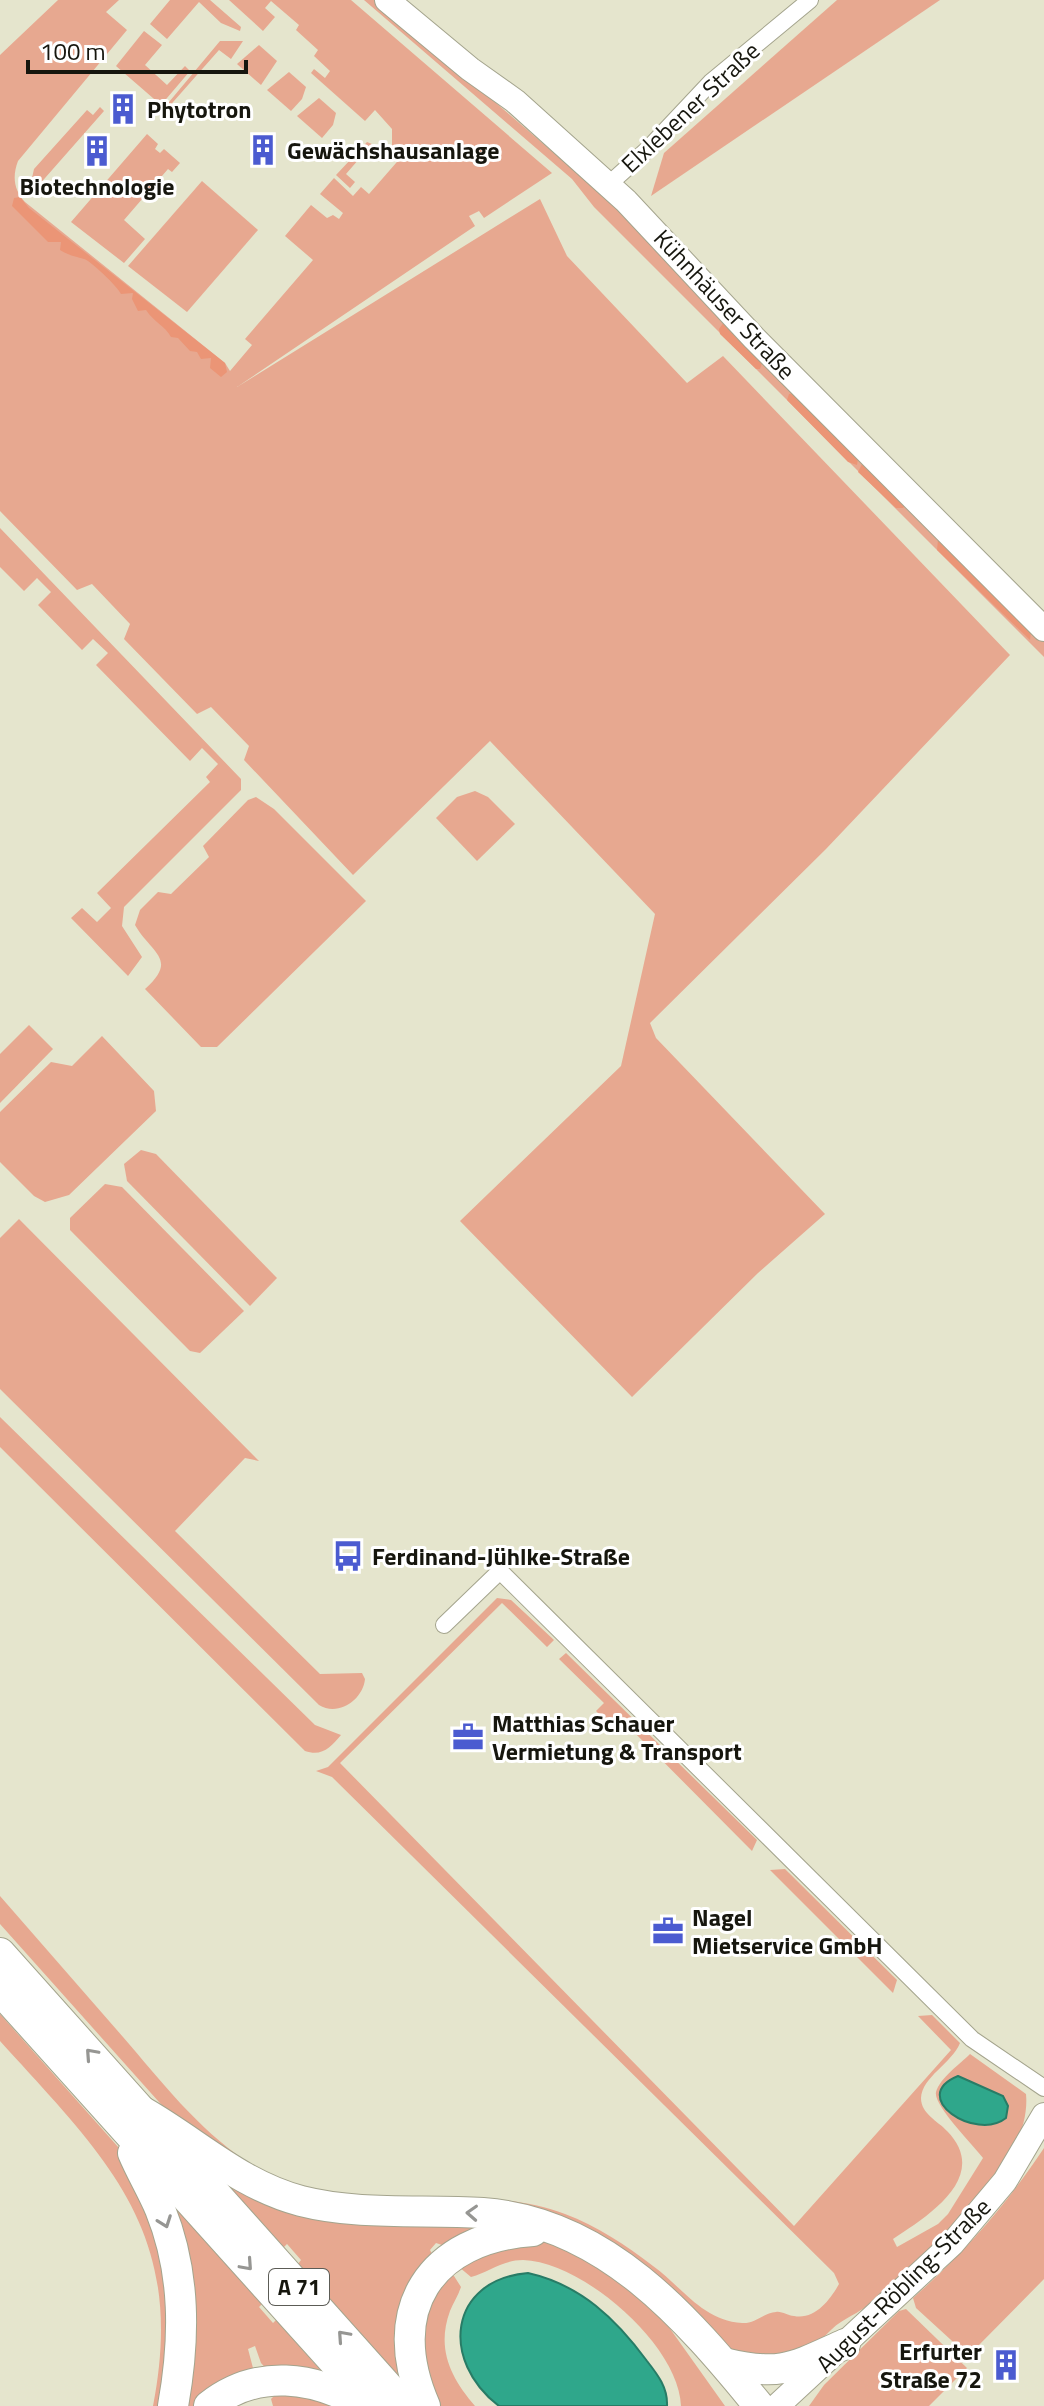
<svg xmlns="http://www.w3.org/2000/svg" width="1044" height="2406" font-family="'Titillium Web',sans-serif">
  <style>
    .green { fill: #e7a890 }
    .forest { fill: #eb9576 }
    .water { fill: #2fa78b; stroke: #287c66; stroke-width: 2 }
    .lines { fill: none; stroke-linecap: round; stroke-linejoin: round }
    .street-casing { stroke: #a4a48d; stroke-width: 18 }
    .secondary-casing { stroke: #a4a48d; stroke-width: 26 }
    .highway-casing { stroke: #a4a48d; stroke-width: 32 }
    .street { stroke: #fff; stroke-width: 16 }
    .secondary { stroke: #fff; stroke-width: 24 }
    .highway { stroke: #fff; stroke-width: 30 }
    .oneway { stroke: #969693 }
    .labels { text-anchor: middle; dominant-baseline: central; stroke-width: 6; stroke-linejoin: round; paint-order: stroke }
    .shield { fill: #fff; stroke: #5c5c56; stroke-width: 2 }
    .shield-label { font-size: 22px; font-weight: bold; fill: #16160e }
    .street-label { font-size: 24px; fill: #16160e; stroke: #fff }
    .poi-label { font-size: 24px; font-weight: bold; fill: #16160e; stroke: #fff; text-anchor: start }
  </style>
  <rect width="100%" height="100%" fill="#e5e5cd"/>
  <g class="green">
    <path d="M58 0H119L106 12 127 30 18 161C12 177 14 190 25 202L225 363 230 371 252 345 245 339 313 260 285 236 311 205 327 218 333 215 339 219 343 213 320 194 334 178 353 196 361 187 369 194 403 155 392 146V129L375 110 365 121 311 73 314 69 325 78 330 71 314 56 318 50 296 30 299 25 271 1 265 8 275 17 263 31 229 0H351L552 173 484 218 479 211 469 216 475 226 237 387 540 199 567 256 687 383 723 356 1010 655 826 849 650 1023 656 1038 825 1214 758 1273 632 1397 460 1221 621 1066 655 914 490 741 353 875 244 760 249 746 211 707 197 714 124 639 130 624 92 584 77 590 0 511V55Z"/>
    <polygon points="170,0 210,0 241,27 240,31 221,23 199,2 167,39 150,24"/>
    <polygon points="364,0 377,0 606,198 1044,636 1044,657 594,207 572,179"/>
    <polygon points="837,0 940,0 651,196 664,153"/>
    <polygon points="144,31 162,45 145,65 167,85 185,66 190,71 161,105 116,66"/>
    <polygon points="220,41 243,41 231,59 219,50 166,110 164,108"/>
    <polygon points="259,45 277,61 261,85 237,64"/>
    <polygon points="289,72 306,87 302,99 291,111 267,90"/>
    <polygon points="319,98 336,113 333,125 322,138 297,116"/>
    <polygon points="100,107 104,111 38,186 32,178 34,169 87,110 93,115"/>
    <polygon points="147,134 158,144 155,149 160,153 164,149 180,163 172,172 168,169 124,220 145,239 124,263 71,222"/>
    <polygon points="367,142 372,144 346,174 355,182 350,188 336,175"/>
    <polygon points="202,181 258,230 187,312 128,266"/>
    <polygon points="0,528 241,779 241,790 124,907 122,926 142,957 128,976 71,918 82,908 97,922 111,908 97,893 210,782 206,777 218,764 202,748 190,761 96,665 108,653 93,639 82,650 38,605 51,592 37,578 24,591 0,567"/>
    <polygon points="475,791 488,797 515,824 477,861 436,818 457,797"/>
    <path d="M256 797 274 809 366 901 217 1047H201L145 989C179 959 151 953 135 925L140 910 158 892 171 894 209 857 203 846 248 800Z"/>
    <polygon points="29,1025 53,1049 0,1103 0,1054"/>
    <polygon points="102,1036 154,1091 156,1111 69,1195 45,1202 34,1196 0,1162 0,1112 51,1062 72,1066"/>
    <polygon points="141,1150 156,1154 277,1278 250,1306 127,1181 124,1164"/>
    <polygon points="105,1184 122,1187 244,1311 200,1353 190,1351 70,1230 70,1218"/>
    <path d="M19 1219 259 1461 245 1458 175 1531 320 1674 362 1673 365 1679C363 1700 338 1717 319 1705L0 1389V1238Z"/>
    <path d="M0 1417 315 1725 341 1735C331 1747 322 1757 305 1751L0 1447Z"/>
    <path d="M497 1598 511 1600 554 1640 547 1647 502 1603 340 1763 794 2226 951 2050 918 2016 932 2015 960 2043C952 2063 922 2077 921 2098 921 2114 938 2121 947 2131 992 2177 926 2217 893 2239L897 2247 938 2224 948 2214 983 2158C974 2146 933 2105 936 2092 940 2078 960 2064 970 2054L1026 2094C1033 2166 928 2261 874 2301 863 2310 850 2316 838 2324 827 2332 813 2351 800 2354 781 2359 757 2356 738 2356L627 2257 388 2204 271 2184 167 2111 0 1924V1896C41 1943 82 1990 123 2037 161 2081 197 2128 246 2161 341 2223 463 2176 565 2214 597 2226 626 2245 653 2266 682 2287 703 2321 742 2323 755 2324 765 2312 776 2312 782 2311 788 2316 794 2316 815 2320 830 2300 839 2284L834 2273 332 1777 316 1771 328 1767Z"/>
    <polygon points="566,1653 757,1840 752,1851 619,1717 610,1725 596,1711 604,1703 559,1659"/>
    <polygon points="785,1869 897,1980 893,1993 770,1870"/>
    <path d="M0 2014 127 2157 171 2262 167 2406H153C187 2232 108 2160 0 2041Z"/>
    <path d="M1044 2148V2279L976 2348 974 2361 916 2308 913 2298C964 2253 1007 2204 1044 2148Z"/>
    <polygon points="215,2173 231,2179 502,2222 448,2247 436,2243 430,2250 434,2258 407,2387 298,2264 301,2260 287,2244 283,2248"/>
    <polygon points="166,2196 262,2304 259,2307 273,2323 276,2320 331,2382 271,2374 261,2363 255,2346 248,2349 253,2368 248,2377 199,2406 180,2406"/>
    <path d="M548 2241 588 2257 661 2316 725 2406H681C679 2345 583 2262 523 2260 503 2260 489 2272 471 2277L459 2267 478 2247Z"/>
    <path d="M446 2274 454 2276 461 2287C458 2296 453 2303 450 2311 436 2349 451 2378 475 2406H436L417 2328Z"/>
    <polygon points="906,2309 967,2368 929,2406 809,2406 824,2385 899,2311"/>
    <polygon points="282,2388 344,2406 273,2406 271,2399"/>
  </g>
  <g class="forest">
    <path d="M20 197 29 208 225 363 227 372 221 377 210 368 211 358 201 359 197 352 190 351 178 338 171 337C165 326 154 322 146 310L138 311 132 299 133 293 121 294C118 287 90 260 84 259 74 256 70 256 60 250L61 242H48L12 206 14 198Z"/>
    <polygon points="724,322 764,358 760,369 756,369 720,334 719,329"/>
    <polygon points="797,392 827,423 825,427 858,459 857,465 848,462 787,400 789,394"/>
    <polygon points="863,462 906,505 903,508 896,508 858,472"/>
    <polygon points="938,540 1031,632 1030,640 937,550"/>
  </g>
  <g class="water">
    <path d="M958 2076 1003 2096 1008 2106 1006 2118C976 2142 907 2097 958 2076Z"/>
    <path d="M528 2273C581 2285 616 2319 647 2361 658 2375 668 2388 667 2406H499C440 2361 448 2280 528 2273Z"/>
  </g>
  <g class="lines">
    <defs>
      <g id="street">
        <polyline points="608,185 648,149 711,82 810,0"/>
        <polyline points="444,1625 500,1571 972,2039 1044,2088"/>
      </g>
      <g id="secondary">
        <polyline points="387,0 470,69 515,101 626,201 754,338 1044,629"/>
        <polyline points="777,2406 952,2244 1005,2181 1044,2115"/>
      </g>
      <g id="highway">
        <polyline points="0,1953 405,2406"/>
        <polyline points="0,1990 374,2406"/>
        <path d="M143 2112C197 2143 240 2185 301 2201 360 2216 423 2209 483 2213 605 2222 687 2318 759 2406"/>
        <path d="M133 2153C141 2172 152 2190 160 2209 186 2273 185 2339 173 2406"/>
        <path d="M724 2363C781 2377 794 2367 845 2344"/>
        <path d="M209 2406C257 2368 314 2376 365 2406"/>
        <path d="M425 2406C383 2310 430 2238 533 2231"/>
      </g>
    </defs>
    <use href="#street" class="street-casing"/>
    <use href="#secondary" class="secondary-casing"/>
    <use href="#highway" class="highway-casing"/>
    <use href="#street" class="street"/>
    <use href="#secondary" class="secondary"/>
    <use href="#highway" class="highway"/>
  </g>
  <defs><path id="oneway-chevron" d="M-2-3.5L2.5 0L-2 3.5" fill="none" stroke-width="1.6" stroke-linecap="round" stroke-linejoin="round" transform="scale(2)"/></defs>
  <g class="oneway">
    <use href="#oneway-chevron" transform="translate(91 2054) rotate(-132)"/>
    <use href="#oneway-chevron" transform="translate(472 2213) rotate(-177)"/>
    <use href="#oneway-chevron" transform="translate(165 2222) rotate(70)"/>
    <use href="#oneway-chevron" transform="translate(247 2265) rotate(48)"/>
    <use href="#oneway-chevron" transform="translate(343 2336) rotate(-132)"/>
  </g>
  <defs>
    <symbol id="building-bare" viewBox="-9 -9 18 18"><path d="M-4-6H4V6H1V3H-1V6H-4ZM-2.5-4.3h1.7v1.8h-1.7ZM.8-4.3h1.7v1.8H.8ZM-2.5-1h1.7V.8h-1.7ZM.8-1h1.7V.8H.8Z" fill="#4b5bd0" stroke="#fff" stroke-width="2.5" paint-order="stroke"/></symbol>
    <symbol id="bus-bare" viewBox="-9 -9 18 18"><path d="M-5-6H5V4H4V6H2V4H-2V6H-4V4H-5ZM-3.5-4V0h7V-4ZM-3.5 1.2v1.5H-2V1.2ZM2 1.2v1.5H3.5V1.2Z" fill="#4b5bd0" stroke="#fff" stroke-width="2.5" paint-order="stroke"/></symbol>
    <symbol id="office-bare" viewBox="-9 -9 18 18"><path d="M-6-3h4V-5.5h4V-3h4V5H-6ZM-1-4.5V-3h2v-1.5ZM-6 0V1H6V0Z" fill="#4b5bd0" stroke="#fff" stroke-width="2.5" paint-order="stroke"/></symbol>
  </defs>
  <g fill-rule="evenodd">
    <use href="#building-bare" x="101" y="87" width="44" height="44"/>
    <use href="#building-bare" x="241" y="128" width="44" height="44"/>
    <use href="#building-bare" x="75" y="129" width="44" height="44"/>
    <use href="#bus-bare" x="326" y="1534" width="44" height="44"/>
    <use href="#office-bare" x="446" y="1715" width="44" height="44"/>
    <use href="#office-bare" x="646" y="1909" width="44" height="44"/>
    <use href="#building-bare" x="984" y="2343" width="44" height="44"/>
  </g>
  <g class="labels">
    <rect class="shield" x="269" y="2269" width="60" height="36" rx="6"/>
    <g class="shield-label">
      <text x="299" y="2287">A 71</text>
    </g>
    <g class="street-label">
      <text transform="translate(690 107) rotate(-43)">Elxlebener Straße</text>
      <text transform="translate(725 304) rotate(47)">Kühnhäuser Straße</text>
      <text transform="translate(903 2285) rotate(-45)">August-Röbling-Straße</text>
    </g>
    <g class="poi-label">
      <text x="147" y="109">Phytotron</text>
      <text x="287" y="150">Gewächshausanlage</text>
      <text x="97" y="186" text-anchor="middle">Biotechnologie</text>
      <text x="372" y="1556">Ferdinand-Jühlke-Straße</text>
      <text x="492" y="1723">Matthias Schauer<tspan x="492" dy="28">Vermietung &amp; Transport</tspan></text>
      <text x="692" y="1917">Nagel<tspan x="692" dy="28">Mietservice GmbH</tspan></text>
      <text x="982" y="2351" text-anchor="end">Erfurter<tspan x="982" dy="28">Straße 72</tspan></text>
    </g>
  </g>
  <path d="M28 60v12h218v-12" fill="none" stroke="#16160e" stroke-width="4"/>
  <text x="40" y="60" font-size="24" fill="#16160e" stroke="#ffffff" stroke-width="6" paint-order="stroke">100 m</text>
</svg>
